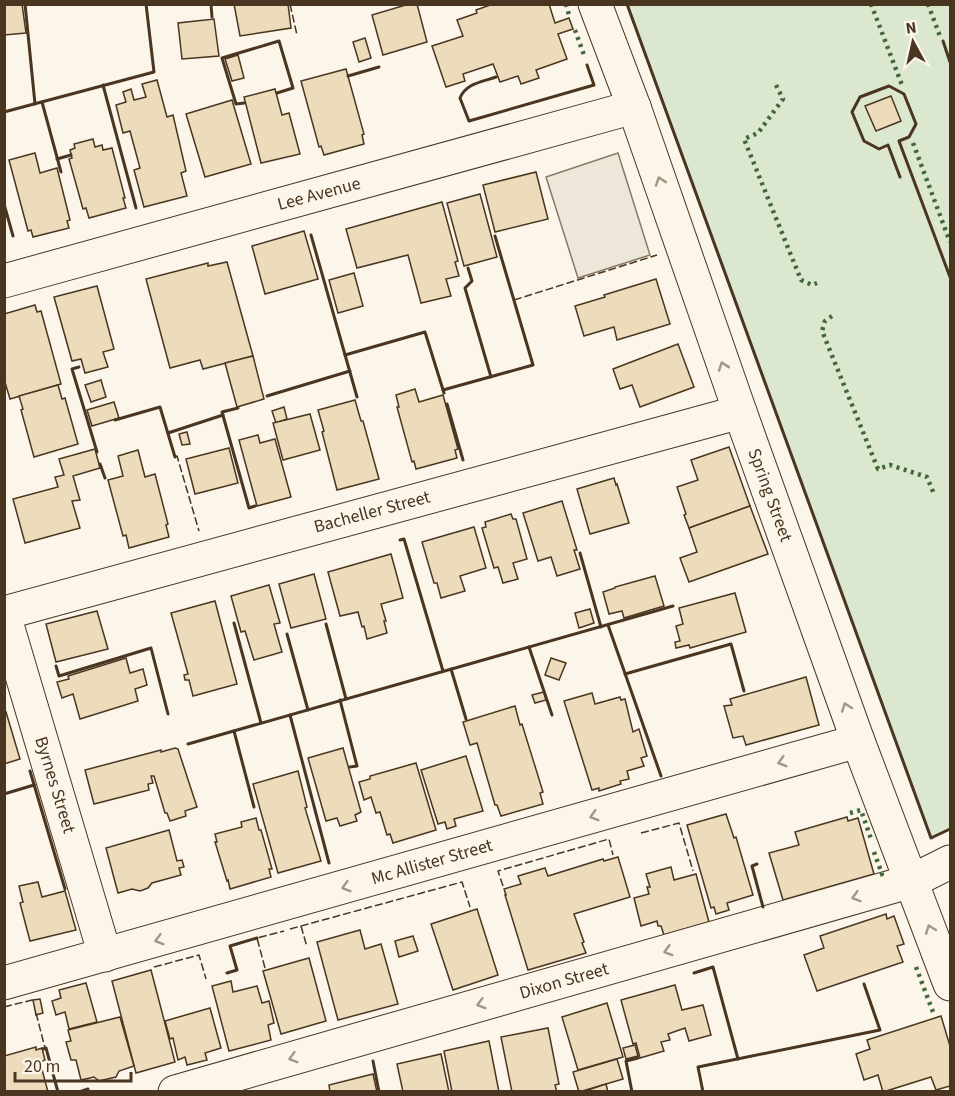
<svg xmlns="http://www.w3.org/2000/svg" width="955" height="1096" font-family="'Source Sans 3',sans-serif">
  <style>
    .green { fill: #dce7d0; stroke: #887966; stroke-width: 1.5 }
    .parking { fill: #ede7d9; stroke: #887966; stroke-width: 1.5 }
    .building { fill: #ecdcbc; stroke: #4a3520; stroke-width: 1.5 }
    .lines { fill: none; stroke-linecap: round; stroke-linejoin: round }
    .street-casing { stroke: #4a3520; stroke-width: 35 }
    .secondary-casing { stroke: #4a3520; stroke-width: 35 }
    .street { stroke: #fbf6e9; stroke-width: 33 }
    .secondary { stroke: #fbf6e9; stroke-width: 33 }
    .hedge { stroke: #436837; stroke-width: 4.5; stroke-dasharray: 3 4.5; stroke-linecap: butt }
    .fence { stroke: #4a3520; stroke-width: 1.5; stroke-dasharray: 8 3; stroke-linecap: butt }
    .wall { stroke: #4a3520; stroke-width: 3 }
    .oneway { stroke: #a29684 }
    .labels { text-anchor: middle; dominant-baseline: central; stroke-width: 4.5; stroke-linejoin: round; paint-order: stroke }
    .street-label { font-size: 18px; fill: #4a3520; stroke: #fbf6e9 }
  </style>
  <rect width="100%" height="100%" fill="#fbf6e9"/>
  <polygon class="green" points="627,5 950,5 950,829 931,838"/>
  <polygon class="parking" points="618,153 650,255 578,278 546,177"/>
  <g class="building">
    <polygon points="4,4 22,4 26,33 4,35"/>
    <polygon points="234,4 288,4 291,28 240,36"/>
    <polygon points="409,4 417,4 427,42 383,55 372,15"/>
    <polygon points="493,4 549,4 555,23 569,18 573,29 558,34 567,59 536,70 539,78 521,84 518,76 500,82 493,64 463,74 465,81 446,87 432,46 463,36 457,20 477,13 476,10"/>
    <polygon points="214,19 219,56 182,59 178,23"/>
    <polygon points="365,38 371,58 359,62 353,42"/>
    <polygon points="238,55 244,78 232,81 225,59"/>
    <polygon points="346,69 364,134 362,135 364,144 324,155 321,146 319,147 301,81"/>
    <polygon points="157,80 167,117 173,115 186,171 181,173 187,196 144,207 134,170 140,168 130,131 123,133 116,105 126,102 123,92 131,89 134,100 146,97 142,84"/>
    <polygon points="275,89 282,115 289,113 300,154 261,163 244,97"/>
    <polygon points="891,96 901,121 876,131 865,106"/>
    <polygon points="232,100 251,164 205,177 186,114"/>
    <polygon points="93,139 95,147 102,145 103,150 112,148 125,198 123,198 126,208 89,218 86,208 83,209 69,159 72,158 70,150 75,148 74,144"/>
    <polygon points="35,153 40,173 57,168 70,220 67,221 69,228 33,237 31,230 28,231 9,160"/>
    <polygon points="536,172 548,219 495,232 483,185"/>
    <polygon points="480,194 497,257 464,266 447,203"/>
    <polygon points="442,202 458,261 455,262 459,276 446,279 451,296 421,303 408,255 357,268 346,229"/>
    <polygon points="304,231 318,279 265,294 252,246"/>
    <polygon points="227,262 253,356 203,369 200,360 170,368 146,279 208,263 208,266"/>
    <polygon points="354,273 363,306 338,313 329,280"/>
    <polygon points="656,279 670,324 617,340 614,327 584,336 575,306 605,297 604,295"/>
    <polygon points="97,286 114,349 103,352 108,367 85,373 81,359 72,361 54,297"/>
    <polygon points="35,305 37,312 41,311 61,384 10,399 4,379 4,314"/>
    <polygon points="678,344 694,387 640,407 632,385 620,389 613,369"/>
    <polygon points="253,356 264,399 237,407 225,363"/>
    <polygon points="101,380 106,397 91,402 85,385"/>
    <polygon points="58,385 62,399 65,398 78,444 34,457 21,410 23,409 19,396"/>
    <polygon points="415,389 419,402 443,395 458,449 455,450 457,458 416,469 414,461 412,462 397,407 399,407 396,395"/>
    <polygon points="355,400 361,421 363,421 379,479 337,490 322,432 324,431 318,410"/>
    <polygon points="114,402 119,418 92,426 87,410"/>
    <polygon points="284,407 287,419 276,423 272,411"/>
    <polygon points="310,414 320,450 283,460 273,423"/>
    <polygon points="187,432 190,444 182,445 179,434"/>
    <polygon points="258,435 260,443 275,439 291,497 257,506 239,440"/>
    <polygon points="729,447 750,506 689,528 684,515 686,514 677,487 698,480 691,460"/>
    <polygon points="229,448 238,483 195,494 186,459"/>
    <polygon points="95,449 100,468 73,476 80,500 72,501 80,528 25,543 13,499 58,487 55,477 64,475 59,459"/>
    <polygon points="138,450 145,477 155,474 168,524 166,525 169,537 129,548 126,535 123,536 108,480 123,476 118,456"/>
    <polygon points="614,478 616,485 617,484 629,523 590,534 577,489"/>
    <polygon points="562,501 577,550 574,550 580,569 557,576 551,557 538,561 523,513"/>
    <polygon points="750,506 768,554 689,582 680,558 697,552 689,528"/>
    <polygon points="511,514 513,519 516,519 527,559 513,563 518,579 503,583 498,567 494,568 482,528 486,527 485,522"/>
    <polygon points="474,527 486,568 460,576 465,591 441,598 437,583 434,583 422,542"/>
    <polygon points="391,554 403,598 381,604 386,621 384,621 387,633 367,639 364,626 362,627 358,612 340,616 328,572"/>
    <polygon points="314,574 326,619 291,628 279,584"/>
    <polygon points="655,576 664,606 624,618 622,611 609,614 603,592 615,588 615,587"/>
    <polygon points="269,585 280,623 274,624 282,652 254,660 245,631 241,632 231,596"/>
    <polygon points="735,593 746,632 690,648 689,645 676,648 675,642 680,641 676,626 683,624 679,608"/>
    <polygon points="215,601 237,684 193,696 189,680 185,680 184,675 188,674 171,613"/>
    <polygon points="590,609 594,623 579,628 575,613"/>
    <polygon points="97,611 108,649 56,662 46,624"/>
    <polygon points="126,658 130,673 143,669 147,685 135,689 138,701 80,719 73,694 62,698 57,682 69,679 68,676"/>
    <polygon points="551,658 566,663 559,680 545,675"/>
    <polygon points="806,677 819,725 746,745 743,736 733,738 724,706 732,705 730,699"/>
    <polygon points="544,692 546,700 535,703 532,695"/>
    <polygon points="592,693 595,704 620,697 621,700 625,699 633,732 639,729 647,756 641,758 644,766 627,771 629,779 620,781 621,784 599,791 599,788 592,790 564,701"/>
    <polygon points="515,706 520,725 522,724 543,792 540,793 543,804 501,816 497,805 495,805 477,743 470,745 463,722"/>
    <polygon points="6,712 20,759 4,764 4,713"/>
    <polygon points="175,748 178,749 197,807 185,811 186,816 170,821 167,813 165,813 154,776 151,776 153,783 148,784 149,790 94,804 85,770 161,750 161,752"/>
    <polygon points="343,748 361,812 355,815 357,821 340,826 337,818 326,821 308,758"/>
    <polygon points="466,756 483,811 454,819 456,826 447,829 445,822 438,824 421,770"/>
    <polygon points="416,763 436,830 393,843 390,834 387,835 380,812 376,813 371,797 364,800 359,782 370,779 370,776"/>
    <polygon points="298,771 307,807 305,808 321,861 278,873 253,784"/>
    <polygon points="726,814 734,838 736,837 753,895 727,903 729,910 716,914 714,907 711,908 687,825"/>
    <polygon points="847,817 848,821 858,818 874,874 783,900 769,853 799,845 795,832"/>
    <polygon points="256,818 259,830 261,830 272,869 269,869 271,877 230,889 228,880 227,881 215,842 217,842 215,834 242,827 241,822"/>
    <polygon points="169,830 177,861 182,860 184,867 179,868 181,875 152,883 148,888 140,891 132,889 118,893 106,848"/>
    <polygon points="618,857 630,897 574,914 584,942 582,943 586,953 528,970 505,895 506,895 504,889 521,884 518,876 545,868 548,876 603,859 604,861"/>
    <polygon points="671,867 674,880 696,874 709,922 664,935 661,926 658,926 657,921 641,926 634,898 649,894 647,887 650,887 646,874"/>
    <polygon points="38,882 42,897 65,891 76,930 30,941 20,903 23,902 19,886"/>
    <polygon points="477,909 498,975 453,990 431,924"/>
    <polygon points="886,914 887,919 894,916 904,944 897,946 903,962 817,991 804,955 824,948 820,936"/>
    <polygon points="360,930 365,949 381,944 398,1004 338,1020 317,942"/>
    <polygon points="413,936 418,951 399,957 395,941"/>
    <polygon points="309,958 326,1021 281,1034 263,971"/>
    <polygon points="151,970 175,1062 136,1073 112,981"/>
    <polygon points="231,981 233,992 257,986 262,1003 269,1001 274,1023 268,1025 271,1040 229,1051 212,986"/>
    <polygon points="86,983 97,1022 69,1029 65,1012 56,1015 52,1001 61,998 59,990"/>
    <polygon points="675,985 682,1010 703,1005 711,1035 689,1041 685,1028 668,1034 670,1040 661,1042 664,1051 640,1058 636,1043 633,1044 621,1000"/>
    <polygon points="40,999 43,1013 36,1015 33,1000"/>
    <polygon points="607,1003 623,1057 578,1070 562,1017"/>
    <polygon points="210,1008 221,1048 205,1053 207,1060 187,1065 185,1057 178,1060 173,1038 170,1039 165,1021"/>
    <polygon points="941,1016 950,1046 950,1086 936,1090 931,1077 883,1092 878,1075 864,1080 856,1054 870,1049 867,1040"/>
    <polygon points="120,1017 134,1066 119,1071 116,1077 99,1081 94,1077 81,1080 76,1060 71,1060 66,1042 71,1041 68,1030"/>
    <polygon points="548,1028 559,1084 555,1085 557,1092 512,1092 501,1037"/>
    <polygon points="489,1041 499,1092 452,1092 444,1051"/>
    <polygon points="635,1045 638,1056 626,1059 623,1048"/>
    <polygon points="36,1047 36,1050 42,1048 45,1060 40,1062 48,1092 5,1092 4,1056"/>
    <polygon points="441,1054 449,1092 403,1092 397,1064"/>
    <polygon points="617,1059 623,1079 579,1092 573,1072"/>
    <polygon points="373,1074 377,1092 330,1092 329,1085"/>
    <polygon points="606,1084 608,1092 582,1092"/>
  </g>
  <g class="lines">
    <defs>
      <g id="street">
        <polyline points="4,281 634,107"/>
        <polyline points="4,613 740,412"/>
        <polyline points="4,615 105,955"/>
        <polyline points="4,983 858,741"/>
        <polyline points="175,1092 912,881 950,862"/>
      </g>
      <polyline id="secondary" points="595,4 634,107 740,412 858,741 950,984"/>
    </defs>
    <use href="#street" class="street-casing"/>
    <use href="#secondary" class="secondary-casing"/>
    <use href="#street" class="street"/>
    <use href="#secondary" class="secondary"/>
    <g class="hedge">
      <polyline points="566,4 569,15"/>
      <polyline points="871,4 902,85"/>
      <polyline points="928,4 941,39"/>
      <polyline points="575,30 584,55"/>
      <polyline points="776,85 783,99 758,133 744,139 801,280 812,285 817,283"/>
      <polyline points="913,143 950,242"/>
      <polyline points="832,316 825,321 822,331 878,469 890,465 927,477 934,494"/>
      <polyline points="850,813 861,810 871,839"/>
      <polyline points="874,852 882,874 878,875"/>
      <polyline points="916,967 933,1012"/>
    </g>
    <g class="fence">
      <polyline points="290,4 297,35"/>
      <polyline points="514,300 657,255"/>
      <polyline points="175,457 177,456 199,531"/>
      <polyline points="641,833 679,823 693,871"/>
      <polyline points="503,886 498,871 609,839 613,855"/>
      <polyline points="301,926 307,947"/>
      <polyline points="290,929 462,882 470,907"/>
      <polyline points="154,967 199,955 206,979"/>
      <polyline points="265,968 257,938 284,931"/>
      <polyline points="4,1007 32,1000 33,1004"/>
      <polyline points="36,1013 45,1048"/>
      <polyline points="504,1092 505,1092"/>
    </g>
    <g class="wall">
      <polyline points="25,4 35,104"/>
      <polyline points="211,4 212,17"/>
      <polyline points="627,4 931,838 950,829"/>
      <polyline points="943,41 950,62"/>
      <polyline points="348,76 379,67"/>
      <path d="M496 77C482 82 466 83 460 98L469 121 594 85 587 65"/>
      <polyline points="103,85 136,208"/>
      <polyline points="42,102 61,172"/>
      <polyline points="244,103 236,104 222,58 279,41 293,88 277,93"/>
      <polyline points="4,112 154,72 146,4"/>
      <polyline points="57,159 71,155"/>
      <polyline points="900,177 888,145 879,149 864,141 852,112 860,97 889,86 904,94 916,124 909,137 899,141 950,277"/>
      <polyline points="4,204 13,236"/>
      <polyline points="311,235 357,397"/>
      <polyline points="468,268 472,281 465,288 491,377"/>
      <polyline points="345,355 425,332 444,393"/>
      <polyline points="79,367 72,369 97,452"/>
      <polyline points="443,390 533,365 495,236"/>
      <polyline points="267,396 350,371"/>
      <polyline points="447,404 463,460"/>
      <polyline points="238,408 222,412 249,508 255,506"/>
      <polyline points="115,420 160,407 175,457"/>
      <polyline points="168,433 223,415"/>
      <polyline points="100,464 105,478"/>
      <polyline points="400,540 404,539 443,671"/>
      <polyline points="580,553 601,627"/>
      <polyline points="234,623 261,723"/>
      <polyline points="326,624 346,699"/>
      <polyline points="608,625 661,776"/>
      <polyline points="287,634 308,710"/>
      <polyline points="529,647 552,715"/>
      <polyline points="56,666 59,676 151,648 168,714"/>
      <polyline points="451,669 466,719"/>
      <polyline points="625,674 731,644 744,691"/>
      <polyline points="340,700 357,766 350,767"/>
      <polyline points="290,715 329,863"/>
      <polyline points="234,731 254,807"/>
      <polyline points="188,744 673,606"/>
      <polyline points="30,771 65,889"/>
      <polyline points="4,794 34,785"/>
      <polyline points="757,864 752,866 763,907"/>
      <polyline points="227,973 237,970 230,946 257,938"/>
      <polyline points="694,973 713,967 738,1059"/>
      <polyline points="43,1049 46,1048 58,1092"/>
      <polyline points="373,1061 379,1092"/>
      <polyline points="79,1092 88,1089"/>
      <polyline points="632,1092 626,1061 638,1058"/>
      <polyline points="703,1092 698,1067 880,1030 864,984"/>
    </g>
  </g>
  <defs><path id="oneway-chevron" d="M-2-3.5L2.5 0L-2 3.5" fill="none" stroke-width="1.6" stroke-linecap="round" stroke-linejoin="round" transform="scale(1.5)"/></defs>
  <g class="oneway">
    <use href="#oneway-chevron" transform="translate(660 181) rotate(-109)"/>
    <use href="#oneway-chevron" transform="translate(723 366) rotate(-109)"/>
    <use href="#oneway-chevron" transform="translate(846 707) rotate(-110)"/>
    <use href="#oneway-chevron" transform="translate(782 762) rotate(164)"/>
    <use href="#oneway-chevron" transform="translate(594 816) rotate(164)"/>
    <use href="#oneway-chevron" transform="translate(346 887) rotate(164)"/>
    <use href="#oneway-chevron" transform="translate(856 897) rotate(164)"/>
    <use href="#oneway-chevron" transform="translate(930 929) rotate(-111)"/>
    <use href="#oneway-chevron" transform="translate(159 940) rotate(164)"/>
    <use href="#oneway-chevron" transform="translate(668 951) rotate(164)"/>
    <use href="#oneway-chevron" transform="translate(481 1004) rotate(164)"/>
    <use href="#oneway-chevron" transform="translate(293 1058) rotate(164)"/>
  </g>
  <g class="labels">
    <g class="street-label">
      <text transform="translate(319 194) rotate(-15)">Lee Avenue</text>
      <text transform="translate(770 495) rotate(70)">Spring Street</text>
      <text transform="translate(372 512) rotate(-15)">Bacheller Street</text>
      <text transform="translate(55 785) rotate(73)">Byrnes Street</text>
      <text transform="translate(432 862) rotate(-16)">Mc Allister Street</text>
      <text transform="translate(564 981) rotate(-16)">Dixon Street</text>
    </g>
  </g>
  <rect width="955" height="1096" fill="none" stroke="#4a3520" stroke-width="12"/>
  <g transform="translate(913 42) rotate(352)" stroke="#fbf6e9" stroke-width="4.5" paint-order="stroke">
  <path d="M0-4.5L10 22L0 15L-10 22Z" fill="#4a3520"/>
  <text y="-9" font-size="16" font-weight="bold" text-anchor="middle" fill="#4a3520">N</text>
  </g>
  <path d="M15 1072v9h116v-9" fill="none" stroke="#4a3520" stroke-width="3"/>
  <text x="24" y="1072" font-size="18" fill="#4a3520" stroke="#fbf6e9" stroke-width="4.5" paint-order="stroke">20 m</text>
</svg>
